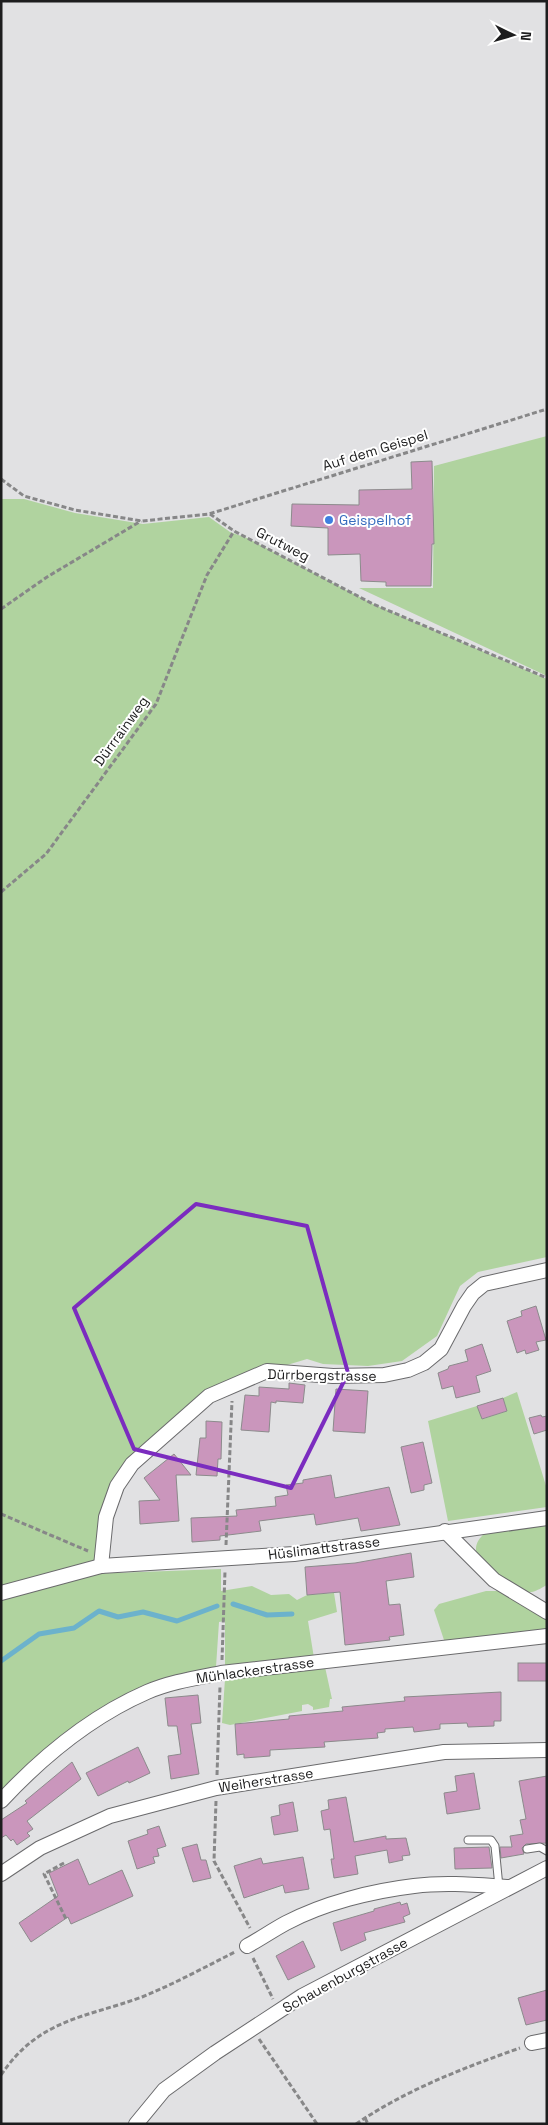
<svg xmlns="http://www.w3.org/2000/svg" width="548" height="2125" font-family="'Space Grotesk',sans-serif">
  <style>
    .green { fill: #b0d39f }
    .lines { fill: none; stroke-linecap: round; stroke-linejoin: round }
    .stream { stroke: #6cb2cc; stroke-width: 5 }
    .building { fill: #ca96bc; stroke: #8c8b8c }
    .service-casing { stroke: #6a6a6c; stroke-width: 9 }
    .minor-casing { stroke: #6a6a6c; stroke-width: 16 }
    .path { stroke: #878788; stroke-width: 3; stroke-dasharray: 5 2.5; stroke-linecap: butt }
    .service { stroke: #fff; stroke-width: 7 }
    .minor { stroke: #fff; stroke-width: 14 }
    .marked { fill: none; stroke: #7b2cbf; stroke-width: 4; stroke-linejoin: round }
    .shop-dot { fill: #3f7fe0; stroke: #fff; stroke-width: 2 }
    .labels { text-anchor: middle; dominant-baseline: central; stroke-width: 4; stroke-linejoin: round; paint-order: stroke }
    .street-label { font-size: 14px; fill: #1d1d1e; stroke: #fff }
    .shop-label { font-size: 14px; fill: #366cbe; stroke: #fff; text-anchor: start }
  </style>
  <rect width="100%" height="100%" fill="#e1e1e3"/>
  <g class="green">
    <polygon points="547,436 547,676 359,588 433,588 434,466"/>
    <polygon points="1,499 24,499 75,513 143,524 209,517 230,532 247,538 373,604 547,679 547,1257 478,1272 460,1286 437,1336 402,1361 368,1366 323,1364 307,1359 267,1371 209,1396 117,1486 101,1566 1,1593"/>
    <polygon points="517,1392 547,1489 547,1507 448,1521 428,1421 477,1406 483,1419 507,1411 503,1398"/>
    <path d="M547 1524V1585C543 1587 537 1591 532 1592 519 1594 483 1568 478 1557 473 1547 478 1539 485 1533Z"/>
    <polygon points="221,1569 221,1591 252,1586 271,1595 289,1594 297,1600 307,1595 334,1593 337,1612 308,1621 314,1658 225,1668 225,1621 219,1622 216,1667 154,1683 104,1707 57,1742 1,1794 1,1597 88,1574"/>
    <polygon points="486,1591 501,1591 547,1620 547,1632 445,1643 434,1610 439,1604"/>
    <polygon points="325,1667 332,1699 330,1699 329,1707 313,1710 313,1707 308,1704 302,1705 302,1711 230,1725 222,1723 225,1679"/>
  </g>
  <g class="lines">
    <g class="stream">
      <polyline points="233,1604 267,1615 292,1614"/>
      <polyline points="1,1661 39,1634 74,1628 99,1611 118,1617 143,1612 177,1621 217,1606"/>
    </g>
  </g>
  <g class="building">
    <polygon points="432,461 434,544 432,544 431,586 386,586 386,582 361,581 360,554 328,555 328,528 291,526 292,504 359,505 359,490 412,489 411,462"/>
    <polygon points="536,1306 546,1340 536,1342 539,1350 526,1354 525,1350 517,1353 507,1321 522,1316 521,1311"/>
    <polygon points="482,1344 491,1371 476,1376 480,1392 456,1398 453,1386 442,1389 438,1373 448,1369 449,1366 468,1361 465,1350"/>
    <polygon points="289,1383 305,1385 303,1403 276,1401 276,1403 271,1402 269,1432 241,1430 245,1395 259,1396 259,1387 289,1389"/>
    <polygon points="336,1389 368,1391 365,1433 333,1431"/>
    <polygon points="503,1398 507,1411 482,1419 477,1406"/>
    <polygon points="541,1415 542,1417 547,1416 547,1430 534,1434 529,1418"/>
    <polygon points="206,1421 222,1422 221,1459 218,1459 217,1476 196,1475 200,1438 206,1438"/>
    <polygon points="423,1442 432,1483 424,1485 424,1490 411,1493 401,1447"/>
    <polygon points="174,1454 191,1475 176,1475 179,1521 140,1524 139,1501 160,1500 144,1478"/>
    <polygon points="331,1475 335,1498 389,1487 400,1525 361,1531 358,1518 316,1525 314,1514 259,1521 261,1531 220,1536 220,1540 192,1542 191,1518 237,1516 236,1510 276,1506 275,1497 288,1495 286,1485 303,1483 303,1480"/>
    <polygon points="411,1553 414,1577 386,1581 389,1605 400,1604 404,1635 389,1637 390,1640 345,1645 340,1592 307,1595 305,1567 355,1563"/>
    <rect x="518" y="1663" width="29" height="18"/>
    <polygon points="501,1692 501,1721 494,1721 494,1726 468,1727 467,1723 440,1724 440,1729 414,1732 413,1727 385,1729 385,1732 377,1733 378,1738 324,1742 325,1747 270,1750 270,1756 244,1758 244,1754 237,1755 235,1724 289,1719 289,1716 343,1711 342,1707 405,1701 404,1697"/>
    <polygon points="198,1695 201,1723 191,1724 199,1774 171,1779 168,1756 181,1754 177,1726 168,1726 165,1698"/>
    <polygon points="138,1747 150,1773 129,1783 128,1781 98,1796 86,1773"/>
    <polygon points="72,1762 81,1779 27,1821 33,1829 27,1833 30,1836 17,1845 13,1839 11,1841 6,1835 1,1838 1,1820 27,1803 25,1801"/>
    <polygon points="474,1773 480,1809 447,1814 444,1793 457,1791 455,1776"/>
    <polygon points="547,1776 547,1843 526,1844 522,1848 524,1854 501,1858 500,1847 512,1847 510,1836 523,1834 520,1820 526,1819 519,1781"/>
    <polygon points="346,1797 354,1842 386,1836 386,1839 406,1838 410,1855 402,1856 403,1860 389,1863 387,1850 355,1856 358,1874 334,1878 331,1859 334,1859 330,1829 324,1830 321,1811 329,1809 328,1800"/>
    <polygon points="293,1802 298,1831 274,1835 271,1817 280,1815 279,1805"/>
    <polygon points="159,1826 166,1846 157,1849 159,1856 153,1857 155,1863 137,1869 128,1841 148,1834 147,1830"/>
    <polygon points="197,1844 201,1860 206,1860 211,1878 193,1882 182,1848"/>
    <polygon points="489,1847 492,1868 455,1869 454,1848"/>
    <polygon points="303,1857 309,1889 285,1893 283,1885 244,1898 234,1866 261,1858 263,1864"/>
    <polygon points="78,1859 89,1885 122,1870 133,1896 71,1924 68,1917 31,1942 19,1923 58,1896 49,1873"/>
    <polygon points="400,1902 401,1905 407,1903 410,1914 403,1917 405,1922 364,1933 366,1940 341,1951 333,1923 374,1911 374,1909"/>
    <polygon points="303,1941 315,1967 288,1980 276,1956"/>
    <polygon points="547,1990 547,2020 526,2025 518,1998"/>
  </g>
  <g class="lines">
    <defs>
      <g id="service">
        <polyline points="468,1840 491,1840 495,1846 499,1887"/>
        <polyline points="527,1849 540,1847 547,1851"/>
      </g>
      <g id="minor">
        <polyline points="445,1531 494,1580 547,1612"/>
        <polyline points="101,1566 106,1517 117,1486 132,1464 209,1396 267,1371 333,1376 384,1375 408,1370 424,1363 441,1349 464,1306 473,1293 484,1284 547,1270"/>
        <polyline points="1,1593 101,1566 294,1554 547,1518"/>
        <path d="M1 1801C42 1757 92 1716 147 1692 170 1682 196 1678 221 1673L547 1636"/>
        <polyline points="1,1874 40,1848 110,1816 216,1788 444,1752 547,1750"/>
        <path d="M247 1946C260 1939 273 1930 286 1923 324 1903 372 1891 414 1886 446 1882 477 1885 509 1887"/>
        <polyline points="532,2043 547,2040"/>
        <polyline points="136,2124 164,2090 215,2053 302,1996 547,1868"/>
      </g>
    </defs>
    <use href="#service" class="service-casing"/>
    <use href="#minor" class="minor-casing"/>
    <g class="path">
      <polyline points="1,479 24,496 75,510 142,521 209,514 547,409"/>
      <polyline points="210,514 234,531 373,604 547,678"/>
      <polyline points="1,609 47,577 141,521"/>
      <polyline points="1,892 46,854 156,704 207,575 234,531"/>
      <polyline points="1,1514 88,1551"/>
      <polyline points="226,1545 232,1401"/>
      <polyline points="222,1660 225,1571"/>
      <polyline points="217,1775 220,1686"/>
      <polyline points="216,1801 214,1861 250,1928"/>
      <polyline points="64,1863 44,1874 66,1919"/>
      <polyline points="253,1958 273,1999"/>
      <polyline points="259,2039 317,2124"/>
      <path d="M1 2075C39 2019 84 2018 142 1997 174 1984 205 1967 235 1952"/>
      <polyline points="365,2118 368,2124"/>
      <path d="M356 2124C406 2090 463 2068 520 2048"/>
    </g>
    <use href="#service" class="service"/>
    <use href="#minor" class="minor"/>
  </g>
  <path class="marked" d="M196 1204 307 1226 348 1373 291 1488 134 1449 74 1308Z"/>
  <circle class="shop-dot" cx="329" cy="520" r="5"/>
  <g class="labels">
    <g class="street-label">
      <text transform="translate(375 450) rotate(-17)">Auf dem Geispel</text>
      <text transform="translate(283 544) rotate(27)">Grutweg</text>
      <text transform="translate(121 731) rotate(-54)">Dürrrainweg</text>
      <text transform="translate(322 1375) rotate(1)">Dürrbergstrasse</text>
      <text transform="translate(324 1548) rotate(-7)">Hüslimattstrasse</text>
      <text transform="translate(255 1670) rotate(-8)">Mühlackerstrasse</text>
      <text transform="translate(266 1780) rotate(-9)">Weiherstrasse</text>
      <text transform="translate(345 1975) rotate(-29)">Schauenburgstrasse</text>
    </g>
    <g class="shop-label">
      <text x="339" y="520">Geispelhof</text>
    </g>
  </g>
  <rect width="548" height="2125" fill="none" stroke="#1d1d1e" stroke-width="5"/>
  <g transform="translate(513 35) rotate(95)" stroke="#ffffff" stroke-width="4" paint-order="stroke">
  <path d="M0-4L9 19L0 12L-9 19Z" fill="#1d1d1e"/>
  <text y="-8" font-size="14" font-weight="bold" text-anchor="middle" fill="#1d1d1e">N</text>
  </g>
</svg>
